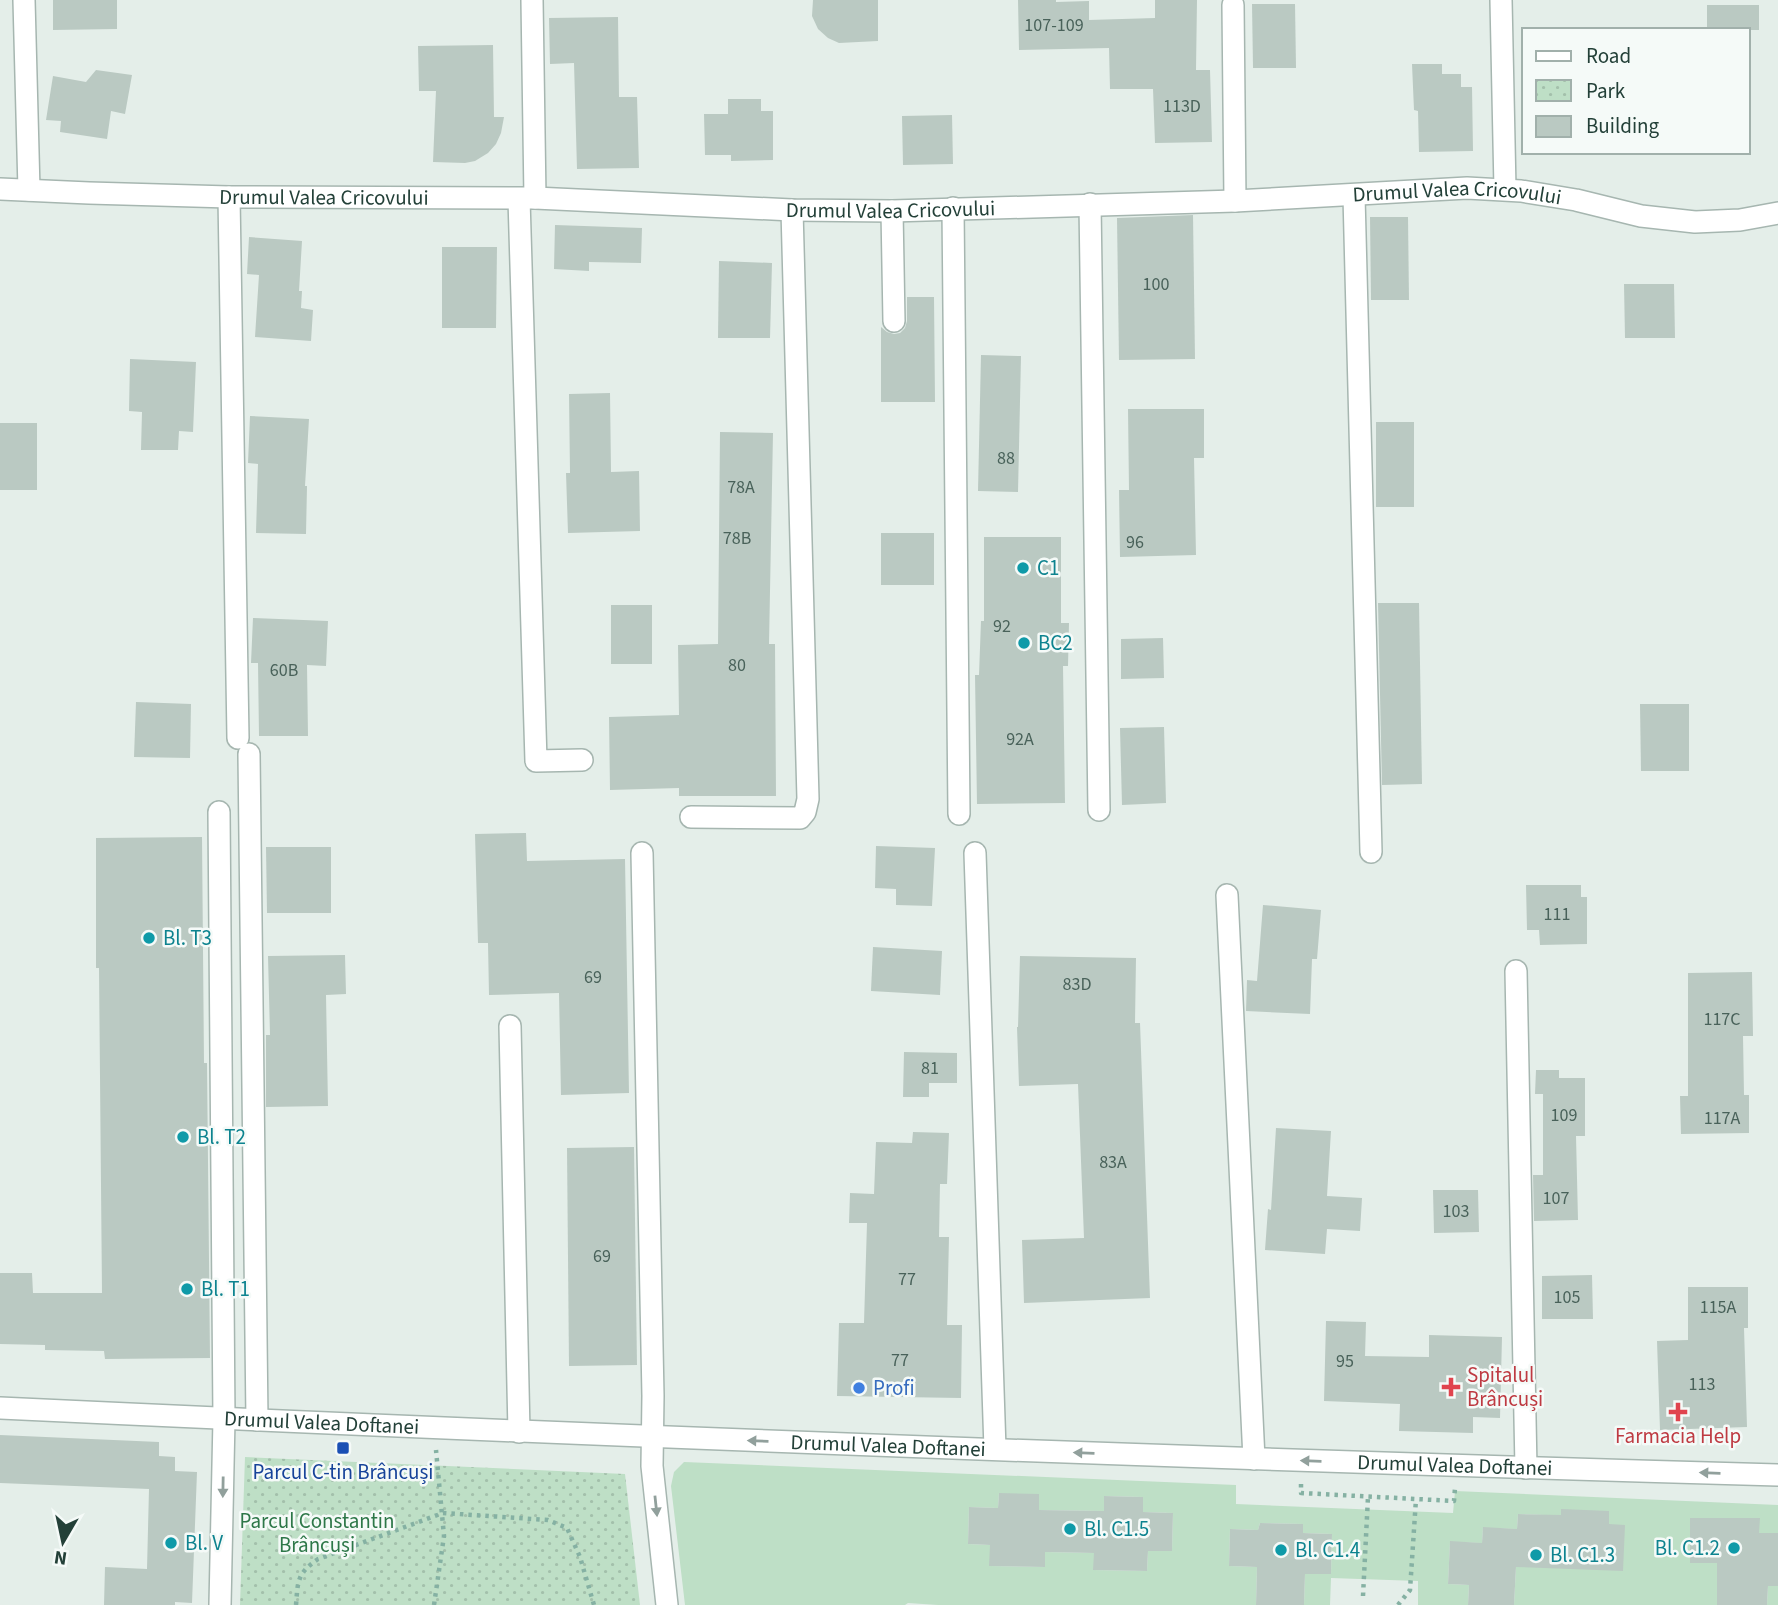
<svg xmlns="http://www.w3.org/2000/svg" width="1778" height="1605" font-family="'Source Sans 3',sans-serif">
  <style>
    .green { fill: #bedfc6; fill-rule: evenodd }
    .park { fill: url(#park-dots) }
    .building { fill: #bac9c2 }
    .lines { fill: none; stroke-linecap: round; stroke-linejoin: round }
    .minor-casing { stroke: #a6b6b0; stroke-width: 24 }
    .path { stroke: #85b1a3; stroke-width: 4.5; stroke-dasharray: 3.5 5; stroke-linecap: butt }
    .minor { stroke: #fff; stroke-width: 21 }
    .oneway { fill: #91a09c }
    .culture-dot { fill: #0f9aa8; stroke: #f5faf8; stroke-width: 2.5 }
    .health-dot { fill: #e0444e; stroke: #f5faf8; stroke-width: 2.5 }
    .shop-dot { fill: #3f7fe0; stroke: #f5faf8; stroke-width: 2.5 }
    .transit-dot { fill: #1a4fb4; stroke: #f5faf8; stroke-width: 2.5 }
    .labels { text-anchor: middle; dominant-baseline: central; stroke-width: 5; stroke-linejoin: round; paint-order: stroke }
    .number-label { font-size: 18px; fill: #49625a }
    .street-label { font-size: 21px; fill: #234038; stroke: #f5faf8 }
    .culture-label { font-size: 21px; fill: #0d838f; stroke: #f5faf8; text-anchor: start }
    .health-label { font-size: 21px; fill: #be3a42; stroke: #f5faf8; text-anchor: start }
    .shop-label { font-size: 21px; fill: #366cbe; stroke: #f5faf8; text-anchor: start }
    .transit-label { font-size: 21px; fill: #164399; stroke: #f5faf8 }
    .park-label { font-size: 21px; fill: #2d7748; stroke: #f5faf8 }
  </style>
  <defs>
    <pattern id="park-dots" width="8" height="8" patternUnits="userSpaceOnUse" patternTransform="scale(1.75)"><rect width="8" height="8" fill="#bedfc6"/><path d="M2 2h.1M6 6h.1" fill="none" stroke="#a3c0ab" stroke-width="1.8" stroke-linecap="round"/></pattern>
  </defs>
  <rect width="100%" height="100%" fill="#e4eee9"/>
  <g class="green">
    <path d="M684 1462 1236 1485V1504L1453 1513 1455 1491 1778 1505V1533H1759V1518H1691L1690 1562 1717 1563V1605H1514L1516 1567 1609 1524V1511L1561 1523 1545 1515 1518 1514 1517 1529 1483 1528 1482 1543 1450 1542 1448 1584 1469 1585 1468 1605H1418V1581L1331 1578 1330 1605H1304L1305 1574H1331L1332 1534 1303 1533V1524L1260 1523 1258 1530 1230 1529 1229 1566 1257 1567 1256 1605H938L908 1603 905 1605H685L671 1486 674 1472ZM999 1493 1039 1510 1104 1511 1105 1496 1143 1497V1512L1173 1513 1172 1551H1148L1147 1571 1094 1570V1553L1045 1552 1044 1567 990 1566V1545L968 1544 969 1507 998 1508Z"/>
    <polygon points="1768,1586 1778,1586 1778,1605 1767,1605"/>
  </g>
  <polygon class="park" points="245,1457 625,1474 640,1605 240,1605"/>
  <g class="building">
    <polygon points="53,0 117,0 117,29 53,30"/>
    <polygon points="813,0 878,0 878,41 839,43 828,38 818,29 812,16"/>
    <polygon points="1018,0 1056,0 1056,2 1089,1 1089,20 1155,18 1155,0 1197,0 1196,70 1210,70 1212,142 1155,143 1153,89 1110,89 1109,48 1019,50"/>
    <polygon points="1252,4 1295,4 1296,68 1253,68"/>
    <rect x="1707" y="5" width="52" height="25"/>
    <polygon points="618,17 619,97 637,97 639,168 577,169 574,63 550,64 549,18"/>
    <polygon points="493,45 494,117 504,117 501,133 496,144 488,153 475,161 465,163 433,162 436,91 419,91 418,46"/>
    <polygon points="1412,64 1442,64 1442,74 1461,74 1461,87 1472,87 1473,151 1419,152 1418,111 1414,110"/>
    <polygon points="96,70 132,75 125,114 111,111 107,139 60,132 61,121 46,120 53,76 86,82"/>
    <polygon points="728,99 761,99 761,111 773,111 773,160 731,161 731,155 705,155 704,114 728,114"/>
    <polygon points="952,115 953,164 903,165 902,116"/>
    <polygon points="1193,215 1195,359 1119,360 1117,218"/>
    <polygon points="1370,217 1408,217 1409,300 1371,300"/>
    <polygon points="555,225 642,228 641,263 589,262 589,271 554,269"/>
    <polygon points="249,237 302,241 299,291 302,291 301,308 313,310 311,341 255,337 259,275 247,274"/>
    <polygon points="442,247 497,247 496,328 442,328"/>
    <polygon points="719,261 772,263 770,338 718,338"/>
    <polygon points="1624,284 1674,284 1675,338 1625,338"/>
    <polygon points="907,297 934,297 935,402 881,402 881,327 887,332 894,334 900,333 905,328 907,321"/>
    <polygon points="981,355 1021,356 1018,492 978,491"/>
    <polygon points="130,359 196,362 193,432 179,431 178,450 141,450 142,412 129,411"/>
    <polygon points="610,393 611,472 639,471 640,531 568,533 566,473 570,473 569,394"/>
    <polygon points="1128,409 1204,409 1204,458 1194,458 1196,555 1120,557 1119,490 1129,490"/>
    <polygon points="250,416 309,419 305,486 307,486 306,534 256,533 258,464 248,463"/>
    <rect x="1376" y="422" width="38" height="85"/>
    <rect x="0" y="423" width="37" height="67"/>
    <polygon points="720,432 773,433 769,644 775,644 776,796 679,796 679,788 610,790 609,717 679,715 678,645 718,644"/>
    <rect x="881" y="533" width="53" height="52"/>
    <polygon points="984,537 1061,537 1061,623 1069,623 1068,666 1063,666 1065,803 977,804 975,675 979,675 981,621 984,621"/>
    <polygon points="1378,603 1419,603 1422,784 1382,785"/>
    <rect x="611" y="605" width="41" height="59"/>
    <polygon points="253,618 328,621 326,666 307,665 308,736 259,736 258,663 251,663"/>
    <polygon points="1163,638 1164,678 1121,679 1121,639"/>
    <polygon points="136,702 191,704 190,758 134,757"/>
    <polygon points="1640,704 1689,704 1689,771 1641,771"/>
    <polygon points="1164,727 1166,803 1122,805 1120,728"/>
    <polygon points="526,833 527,861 625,859 629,1093 561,1095 559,993 489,995 488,943 478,943 475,834"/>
    <polygon points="202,837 204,1063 207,1063 210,1358 105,1359 104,1351 45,1350 45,1345 0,1344 0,1273 32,1273 33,1293 102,1293 99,968 96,968 96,838"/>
    <polygon points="876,846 935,848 932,906 896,905 896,889 875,888"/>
    <polygon points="266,847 331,847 331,913 267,913"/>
    <polygon points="1526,885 1581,885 1581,897 1587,897 1587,944 1540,945 1539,930 1527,930"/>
    <polygon points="1263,905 1321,910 1317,959 1312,959 1310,1014 1246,1011 1247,980 1257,981"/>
    <polygon points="873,947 942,951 940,995 871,991"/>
    <polygon points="345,955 346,994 326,995 328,1106 266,1107 266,1035 270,1035 268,956"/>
    <polygon points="1020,956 1136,958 1135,1023 1140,1023 1150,1298 1024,1303 1022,1240 1084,1238 1078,1084 1019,1086 1017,1027 1018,1027"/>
    <polygon points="1752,972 1753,1036 1743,1036 1744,1095 1749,1095 1749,1133 1681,1134 1680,1096 1688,1096 1688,973"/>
    <polygon points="904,1052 957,1053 957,1083 929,1083 929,1097 903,1097"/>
    <polygon points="1536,1070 1559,1070 1559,1078 1585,1078 1585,1136 1576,1136 1578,1220 1534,1221 1533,1175 1543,1175 1543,1094 1535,1094"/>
    <polygon points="1276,1128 1331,1131 1327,1196 1362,1198 1360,1231 1327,1229 1325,1254 1265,1250 1268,1209 1271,1210"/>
    <polygon points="913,1132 949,1133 947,1184 940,1184 939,1237 949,1237 947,1325 962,1325 961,1398 837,1396 839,1323 864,1323 867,1223 849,1223 850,1193 874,1194 876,1142 912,1143"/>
    <polygon points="634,1147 637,1365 569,1366 567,1148"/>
    <polygon points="1433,1190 1478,1190 1479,1232 1434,1233"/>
    <polygon points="1592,1275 1593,1319 1542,1319 1542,1276"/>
    <polygon points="1688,1287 1748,1287 1748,1328 1744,1328 1747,1427 1660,1430 1657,1341 1688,1340"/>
    <polygon points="1326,1321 1366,1322 1365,1356 1429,1357 1429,1335 1502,1337 1500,1418 1473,1417 1473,1433 1399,1431 1400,1404 1324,1401"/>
    <polygon points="0,1435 159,1442 159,1456 175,1457 175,1471 197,1472 192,1603 175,1602 175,1605 104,1605 105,1567 147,1569 149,1489 0,1483"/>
    <polygon points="999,1493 1039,1494 1039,1510 1104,1511 1104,1496 1143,1497 1143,1512 1173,1513 1172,1551 1148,1551 1147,1571 1093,1570 1094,1553 1045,1552 1045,1567 989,1566 990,1545 968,1544 969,1507 998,1508"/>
    <polygon points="1561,1509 1609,1511 1609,1524 1625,1525 1623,1571 1516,1567 1514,1605 1468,1605 1469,1585 1448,1584 1450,1541 1482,1543 1483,1527 1517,1529 1518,1514 1561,1515"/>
    <polygon points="1690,1518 1760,1518 1759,1533 1778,1533 1778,1586 1768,1586 1767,1605 1717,1605 1717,1563 1690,1563"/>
    <polygon points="1260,1523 1303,1524 1303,1533 1332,1534 1331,1574 1305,1574 1304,1605 1256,1605 1257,1567 1229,1566 1230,1529 1258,1530"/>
  </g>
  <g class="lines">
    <defs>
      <g id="minor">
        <polyline points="24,0 29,190"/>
        <polyline points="532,0 535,198"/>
        <polyline points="1501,0 1505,189"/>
        <polyline points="1233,5 1235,201"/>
        <path id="s1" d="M0 189 89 193 229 197 535 198 792 210 892 211 1235 201 1467 188 1521 191 1576 200 1641 216 1695 222 1740 220 1778 213"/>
        <polyline points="1354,196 1371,852"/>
        <polyline points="229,197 238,738"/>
        <polyline points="519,199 536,761 582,760"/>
        <polyline points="1090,204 1099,810"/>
        <polyline points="953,208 959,814"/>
        <polyline points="892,211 894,321"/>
        <polyline points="249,754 257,1420"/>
        <polyline points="219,812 224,1419 220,1605"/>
        <polyline points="691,817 800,818 805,812 808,799 792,210"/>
        <polyline points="642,853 653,1396 652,1466 667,1605"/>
        <polyline points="975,853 995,1449"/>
        <polyline points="1227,895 1254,1459"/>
        <polyline points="1516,971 1526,1468"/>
        <polyline points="510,1026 519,1432"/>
        <path id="s2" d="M0 1408C592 1436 1185 1458 1778 1475"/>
      </g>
    </defs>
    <use href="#minor" class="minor-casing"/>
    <g class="path">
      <polyline points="1301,1484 1301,1493 1454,1501 1455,1488"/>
      <polyline points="1363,1596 1368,1497"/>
      <path d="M296 1605C298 1580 297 1574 318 1559L443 1513 548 1520 567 1528 580 1557 594 1605"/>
      <polyline points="434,1605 444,1536 436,1450"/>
      <polyline points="1398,1605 1410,1590 1416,1499"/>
    </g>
    <use href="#minor" class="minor"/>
  </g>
  <defs><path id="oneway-solid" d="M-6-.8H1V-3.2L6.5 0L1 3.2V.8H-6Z" transform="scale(1.75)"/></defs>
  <g class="oneway">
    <use href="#oneway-solid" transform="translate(758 1441) rotate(-178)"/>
    <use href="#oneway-solid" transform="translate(1084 1453) rotate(-178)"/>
    <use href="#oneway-solid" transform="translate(1311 1461) rotate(-178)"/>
    <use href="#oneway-solid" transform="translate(1710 1473) rotate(-178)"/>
    <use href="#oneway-solid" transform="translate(223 1487) rotate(91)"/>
    <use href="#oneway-solid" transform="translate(656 1506) rotate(84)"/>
  </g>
  <g class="culture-dot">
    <circle cx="1023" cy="568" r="7"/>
    <circle cx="1024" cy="643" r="7"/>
    <circle cx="149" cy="938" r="7"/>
    <circle cx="183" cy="1137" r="7"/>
    <circle cx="187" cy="1289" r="7"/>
    <circle cx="1070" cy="1529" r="7"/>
    <circle cx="171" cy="1543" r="7"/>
    <circle cx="1734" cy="1548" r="7"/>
    <circle cx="1281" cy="1550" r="7"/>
    <circle cx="1536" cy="1555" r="7"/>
  </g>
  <g class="health-dot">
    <path d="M1447.5 1376.5h7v7h7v7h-7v7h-7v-7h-7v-7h7z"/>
    <path d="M1674.5 1401.5h7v7h7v7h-7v7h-7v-7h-7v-7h7z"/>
  </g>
  <circle class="shop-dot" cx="859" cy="1388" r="7"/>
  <rect class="transit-dot" x="336" y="1441" width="14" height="14" rx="3.5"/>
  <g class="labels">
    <g class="number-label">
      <text x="1054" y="25">107-109</text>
      <text x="1182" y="106">113D</text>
      <text x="1156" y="284">100</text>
      <text x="1006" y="458">88</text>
      <text x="741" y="487">78A</text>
      <text x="737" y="538">78B</text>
      <text x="1135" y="542">96</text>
      <text x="1002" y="626">92</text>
      <text x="737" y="665">80</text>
      <text x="284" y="670">60B</text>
      <text x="1020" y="739">92A</text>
      <text x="1557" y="914">111</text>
      <text x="593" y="977">69</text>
      <text x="1077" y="984">83D</text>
      <text x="1722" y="1019">117C</text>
      <text x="930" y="1068">81</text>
      <text x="1564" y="1115">109</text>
      <text x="1722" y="1118">117A</text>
      <text x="1113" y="1162">83A</text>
      <text x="1556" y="1198">107</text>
      <text x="1456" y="1211">103</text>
      <text x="602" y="1256">69</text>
      <text x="907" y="1279">77</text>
      <text x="1567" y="1297">105</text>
      <text x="1718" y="1307">115A</text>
      <text x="900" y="1360">77</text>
      <text x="1345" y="1361">95</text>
      <text x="1702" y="1384">113</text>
    </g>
    <g class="street-label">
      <text stroke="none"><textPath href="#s1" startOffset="324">Drumul Valea Cricovului</textPath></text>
      <text stroke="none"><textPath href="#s1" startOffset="1458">Drumul Valea Cricovului</textPath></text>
      <text stroke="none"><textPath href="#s1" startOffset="891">Drumul Valea Cricovului</textPath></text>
      <text stroke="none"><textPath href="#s2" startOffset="322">Drumul Valea Doftanei</textPath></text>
      <text stroke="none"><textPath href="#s2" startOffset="889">Drumul Valea Doftanei</textPath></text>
      <text stroke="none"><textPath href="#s2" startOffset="1456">Drumul Valea Doftanei</textPath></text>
    </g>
    <g class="culture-label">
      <text x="1037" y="568">C1</text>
      <text x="1038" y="643">BC2</text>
      <text x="163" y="938">Bl. T3</text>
      <text x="197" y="1137">Bl. T2</text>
      <text x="201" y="1289">Bl. T1</text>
      <text x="1084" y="1529">Bl. C1.5</text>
      <text x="185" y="1543">Bl. V</text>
      <text x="1720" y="1548" text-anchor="end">Bl. C1.2</text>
      <text x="1295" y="1550">Bl. C1.4</text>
      <text x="1550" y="1555">Bl. C1.3</text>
    </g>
    <g class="health-label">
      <text x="1467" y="1375">Spitalul<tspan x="1467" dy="24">Brâncuși</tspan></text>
      <text x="1678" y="1436" text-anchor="middle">Farmacia Help</text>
    </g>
    <g class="shop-label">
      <text x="873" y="1388">Profi</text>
    </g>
    <g class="transit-label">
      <text x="343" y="1472">Parcul C-tin Brâncuși</text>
    </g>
    <g class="park-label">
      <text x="317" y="1521">Parcul Constantin<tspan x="317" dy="24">Brâncuși</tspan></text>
    </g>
  </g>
  <rect x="1522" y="28" width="228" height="126" fill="#f5faf8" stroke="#a1b0ab" stroke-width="2"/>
  <rect x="1536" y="51" width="35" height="10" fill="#ffffff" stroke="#a1b0ab" stroke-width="2"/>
  <text x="1586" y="63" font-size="21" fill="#234038">Road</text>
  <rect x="1536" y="80" width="35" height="21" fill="url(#park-dots)" stroke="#a1b0ab" stroke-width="2"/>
  <text x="1586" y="98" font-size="21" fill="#234038">Park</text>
  <rect x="1536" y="116" width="35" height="21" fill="#bac9c2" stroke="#a1b0ab" stroke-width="2"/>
  <text x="1586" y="133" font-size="21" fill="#234038">Building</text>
  <g transform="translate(63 1542) rotate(189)" stroke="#f5faf8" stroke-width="5" paint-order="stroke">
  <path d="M0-5L12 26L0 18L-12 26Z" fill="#234038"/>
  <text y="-10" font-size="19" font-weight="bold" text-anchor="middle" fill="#234038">N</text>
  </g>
</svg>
